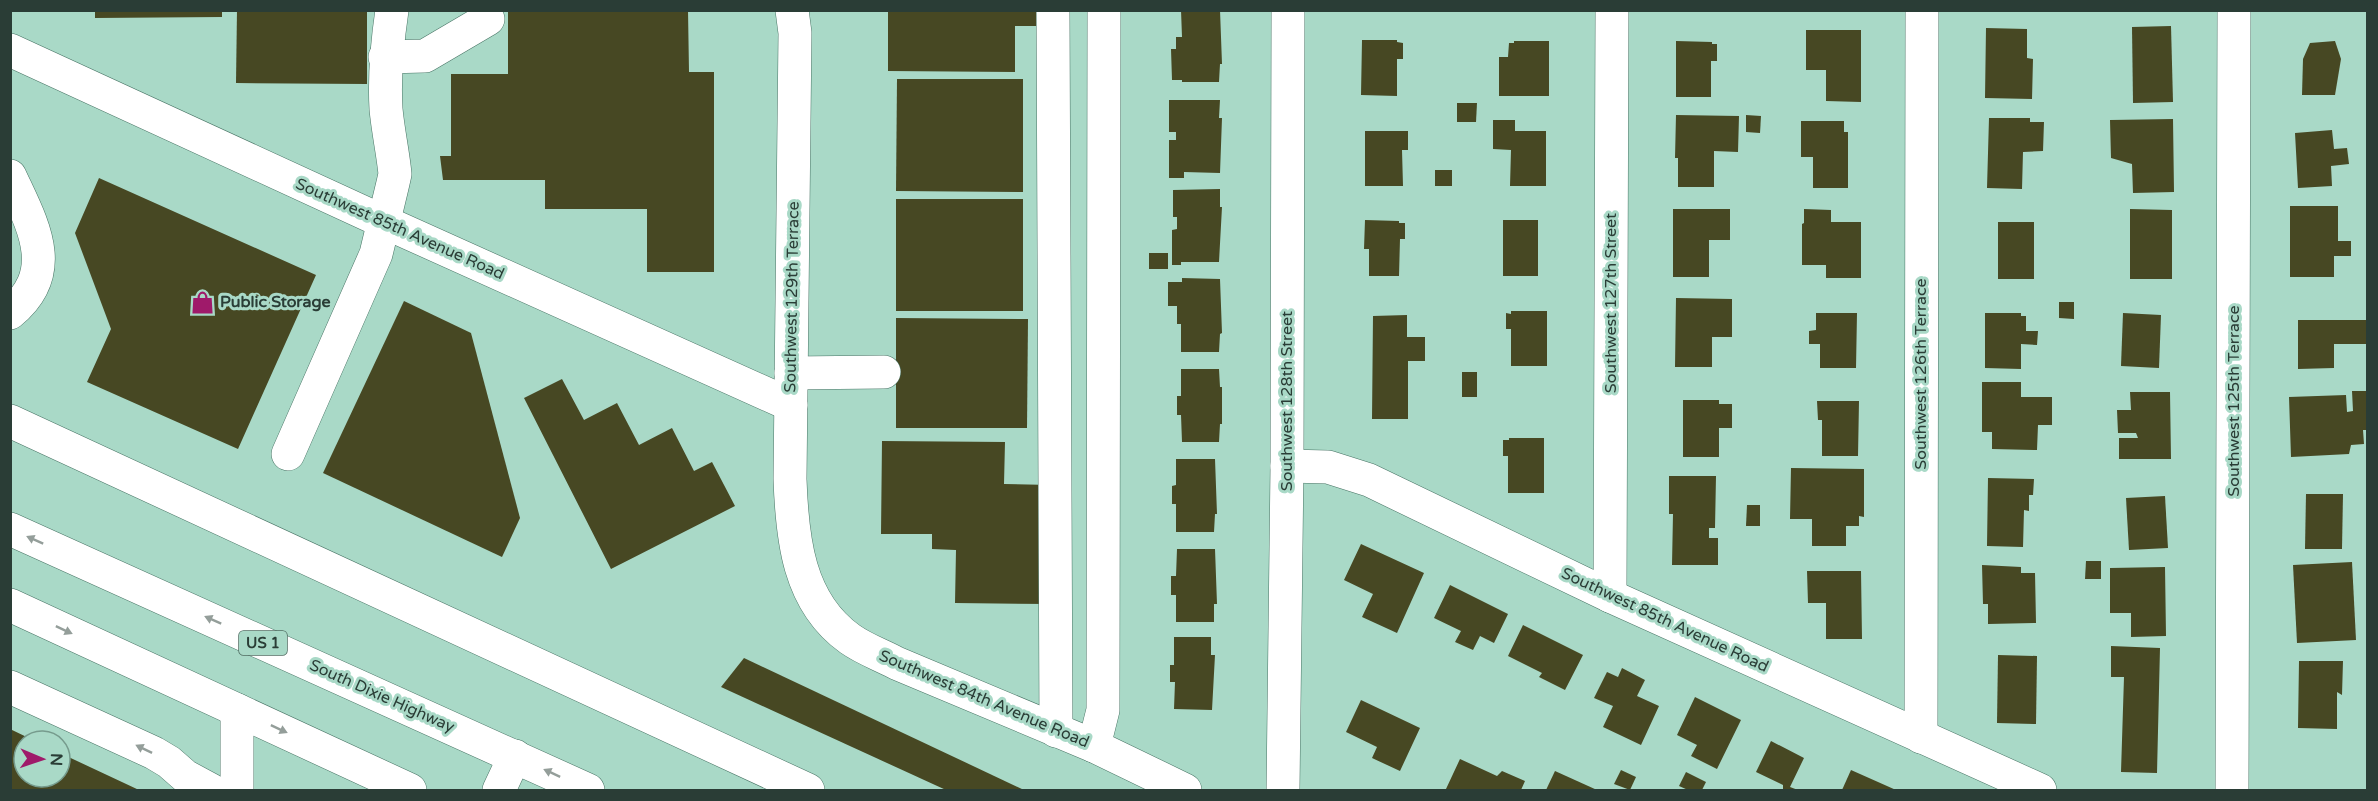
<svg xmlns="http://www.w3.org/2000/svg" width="2378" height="801" font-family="'Varela Round',sans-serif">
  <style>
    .building { fill: #474823 }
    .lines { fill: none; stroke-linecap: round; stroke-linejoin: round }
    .minor-casing { stroke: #487465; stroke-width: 34 }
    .highway-casing { stroke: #487465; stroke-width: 34 }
    .minor { stroke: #fff; stroke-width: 33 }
    .highway { stroke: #fff; stroke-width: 33 }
    .oneway { fill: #949e9a }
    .labels { text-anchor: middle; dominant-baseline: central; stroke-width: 6; stroke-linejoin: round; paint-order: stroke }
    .shield { fill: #a9d9c7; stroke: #506c62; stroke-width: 1.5 }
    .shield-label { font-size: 15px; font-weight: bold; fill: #2a3d36 }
    .street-label { font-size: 16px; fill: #2a3d36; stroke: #a9d9c7 }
    .poi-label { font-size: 16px; font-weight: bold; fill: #2a3d36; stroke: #a9d9c7; text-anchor: start }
  </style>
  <rect width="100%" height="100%" fill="#a9d9c7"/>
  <g class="building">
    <polygon points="95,10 222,10 222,17 95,18"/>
    <polygon points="237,10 367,10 367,84 236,83"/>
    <polygon points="508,10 688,10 689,72 714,72 714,272 647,272 647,209 545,209 545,180 443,180 440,156 451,156 451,74 508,74"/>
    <polygon points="888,10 1044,10 1044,26 1015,26 1015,72 888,71"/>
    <polygon points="1181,10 1220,10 1222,64 1220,64 1219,82 1182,82 1182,80 1172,80 1171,49 1176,49 1176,37 1182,37"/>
    <polygon points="2171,26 2173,102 2133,103 2132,27"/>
    <polygon points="1986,28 2027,29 2027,58 2033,59 2032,99 1985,98"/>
    <polygon points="1806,30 1861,30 1861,102 1826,101 1826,70 1806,70"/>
    <polygon points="1362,40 1397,40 1397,42 1403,43 1403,59 1397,59 1397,96 1361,95"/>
    <polygon points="1514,41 1549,41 1549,96 1499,96 1499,57 1508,57 1509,43 1514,43"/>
    <polygon points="1676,41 1712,42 1712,44 1717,44 1717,61 1711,61 1711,97 1676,97"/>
    <polygon points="2335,41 2341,59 2335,95 2302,95 2303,59 2310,43"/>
    <polygon points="897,79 1023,79 1023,192 896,191"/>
    <polygon points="1169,100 1220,100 1219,118 1222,118 1220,173 1184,172 1184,178 1169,178 1169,140 1176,140 1176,132 1169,132"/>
    <polygon points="1457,103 1477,103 1476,122 1457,122"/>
    <polygon points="1676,115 1739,116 1738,152 1714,151 1714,187 1678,187 1678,158 1675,158"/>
    <polygon points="1746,115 1761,116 1760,133 1746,132"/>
    <polygon points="1989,118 2030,118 2030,122 2044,122 2043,151 2023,152 2022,189 1987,188"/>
    <polygon points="2173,119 2174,192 2133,193 2132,164 2111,158 2110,120"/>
    <polygon points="1493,120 1515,120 1515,131 1546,131 1546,186 1510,186 1511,150 1493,149"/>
    <polygon points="1801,121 1844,121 1844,132 1848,132 1848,188 1813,188 1813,157 1801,157"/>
    <polygon points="2332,130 2334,149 2347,148 2349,164 2331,166 2332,186 2298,188 2295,133"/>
    <polygon points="1365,131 1408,131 1408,150 1402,150 1403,186 1365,186"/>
    <rect x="1435" y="170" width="17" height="16"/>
    <polygon points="99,178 316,275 238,449 87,382 111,329 75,233"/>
    <polygon points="1220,189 1220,207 1222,207 1219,262 1181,262 1181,265 1172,265 1172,230 1177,229 1177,217 1173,217 1173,190"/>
    <rect x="896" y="199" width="127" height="112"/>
    <polygon points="2290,206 2338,206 2338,241 2351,241 2351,256 2334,256 2334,277 2290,277"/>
    <polygon points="1673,209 1730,209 1730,240 1709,240 1709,277 1673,277"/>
    <polygon points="1804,209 1831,210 1831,222 1861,222 1861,278 1826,278 1826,265 1802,265 1802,224 1804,223"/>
    <polygon points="2130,209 2172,210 2172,279 2130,279"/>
    <polygon points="1365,220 1399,221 1399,223 1405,223 1405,239 1400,239 1399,276 1369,276 1369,249 1364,249"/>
    <rect x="1503" y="220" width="35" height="56"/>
    <rect x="1998" y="222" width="36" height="57"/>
    <rect x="1149" y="253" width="19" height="16"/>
    <polygon points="1182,278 1220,279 1222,333 1220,334 1219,352 1181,352 1181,324 1177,324 1177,306 1168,306 1168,282 1182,282"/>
    <polygon points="1676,298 1732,299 1732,337 1712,337 1712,367 1675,367"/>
    <polygon points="404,301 471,333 520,518 502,557 323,473"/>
    <polygon points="2059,302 2074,302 2074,319 2059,318"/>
    <polygon points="1511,311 1547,311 1547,366 1511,366 1511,329 1506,329 1506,313 1511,314"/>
    <polygon points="1816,313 1857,313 1856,368 1820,368 1820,344 1809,344 1809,331 1816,330"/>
    <polygon points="1985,313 2021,313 2021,316 2026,316 2026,331 2038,331 2037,345 2021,344 2021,369 1985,368"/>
    <polygon points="2123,313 2161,315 2159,368 2121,366"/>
    <polygon points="1407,315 1407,337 1425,337 1425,361 1408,361 1408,419 1372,419 1373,316"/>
    <polygon points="896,318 1028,319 1027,428 896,428"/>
    <polygon points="2298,320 2367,320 2367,344 2334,344 2334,368 2298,369"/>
    <polygon points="1181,369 1219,369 1220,387 1222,387 1222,424 1220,424 1219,442 1182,442 1181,415 1177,415 1177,396 1181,396"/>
    <rect x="1462" y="372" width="15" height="25"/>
    <polygon points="562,379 584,420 617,403 639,445 672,428 694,471 712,462 735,506 611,569 524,398"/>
    <polygon points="1982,382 2021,382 2021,397 2052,397 2052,425 2038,425 2037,450 1992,449 1992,432 1982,432"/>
    <polygon points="2352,391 2368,391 2368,430 2363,430 2364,444 2351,445 2349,454 2291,457 2289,397 2346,395 2347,412 2353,411"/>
    <polygon points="2130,392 2170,392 2171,459 2119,459 2119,438 2138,438 2136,433 2118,433 2117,410 2131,410"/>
    <polygon points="1683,400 1719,400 1719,404 1732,404 1732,428 1719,428 1719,457 1683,457"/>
    <polygon points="1817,401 1859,401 1858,456 1822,456 1822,420 1818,420"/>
    <polygon points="1509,438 1544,438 1544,493 1508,493 1508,456 1503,456 1503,440 1509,440"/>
    <polygon points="882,441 1005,442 1004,484 1051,485 1050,604 955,603 956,550 932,549 932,534 881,534"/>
    <polygon points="1176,459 1215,459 1217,514 1215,514 1214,532 1176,532 1176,504 1172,504 1172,486 1176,485"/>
    <polygon points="1791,468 1864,469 1864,517 1859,516 1859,526 1846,526 1846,546 1812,546 1812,519 1790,519"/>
    <polygon points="1669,476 1716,476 1715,528 1709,528 1709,538 1718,538 1718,565 1672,565 1673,514 1669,514"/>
    <polygon points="1988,478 2034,479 2033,495 2029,495 2029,511 2024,510 2023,547 1987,546"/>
    <polygon points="2306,494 2343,494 2342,549 2305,549"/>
    <polygon points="2165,496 2168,548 2129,550 2126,498"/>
    <polygon points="1747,505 1760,505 1760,526 1746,526"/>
    <polygon points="1361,544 1424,573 1397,633 1362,617 1373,594 1344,580"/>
    <polygon points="1177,549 1215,549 1217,604 1214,604 1214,622 1176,622 1176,595 1171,595 1171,576 1176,576"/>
    <polygon points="2086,561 2101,561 2101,579 2085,579"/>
    <polygon points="2352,562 2356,640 2297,643 2293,565"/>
    <polygon points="1982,565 2021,567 2021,573 2035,573 2036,623 1988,624 1988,604 1983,604"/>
    <polygon points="2165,567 2166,636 2131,637 2131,613 2110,613 2110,568"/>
    <polygon points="1807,571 1861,571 1862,639 1826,639 1826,603 1808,603"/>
    <polygon points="1450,585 1508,614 1494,643 1480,636 1473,650 1455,642 1461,631 1434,618"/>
    <polygon points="1523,625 1583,655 1565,690 1539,677 1542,673 1508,656"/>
    <polygon points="1174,637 1211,637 1211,655 1215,655 1212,710 1174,709 1175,682 1170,682 1170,665 1174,665"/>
    <polygon points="2111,646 2160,648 2157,773 2121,772 2124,677 2111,677"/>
    <polygon points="1998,655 2037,656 2036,724 1997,723"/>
    <polygon points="744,658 1024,790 946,790 721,687"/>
    <polygon points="2299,661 2343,661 2342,695 2337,692 2337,729 2298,728"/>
    <polygon points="1622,668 1645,680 1637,696 1659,706 1641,745 1603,727 1613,706 1594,698 1607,672 1618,677"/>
    <polygon points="1695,697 1741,720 1717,769 1691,756 1697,745 1677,735"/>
    <polygon points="1361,700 1420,728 1400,771 1372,758 1377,747 1346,732"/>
    <polygon points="10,729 35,741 24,741 24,777 60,777 60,753 139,790 10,790"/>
    <polygon points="1771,741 1804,758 1790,787 1798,790 1783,790 1783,785 1756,772"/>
    <polygon points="1460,759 1497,776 1502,771 1525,781 1521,790 1449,790 1446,789"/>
    <polygon points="1621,770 1636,777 1630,790 1614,784"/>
    <polygon points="1851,770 1896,790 1842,790"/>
    <polygon points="1555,771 1597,790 1546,790"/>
    <polygon points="1686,772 1706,782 1702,790 1688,790 1679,786"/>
  </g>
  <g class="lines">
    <defs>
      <g id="minor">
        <path d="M792 10 795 33 790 479C792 538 798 602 850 639 864 649 881 655 896 663L1094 746 1185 790"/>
        <polyline points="1053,10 1056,731"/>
        <polyline points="10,50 382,221 791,405"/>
        <polyline points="385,57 425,56 488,19"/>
        <path d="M10 176C32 224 61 271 10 313"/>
        <polyline points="791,373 884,372"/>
        <polyline points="10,421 808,790"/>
        <path d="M288 454 376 254 393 183 395 174C393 153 388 131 386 109 384 75 387 44 392 10"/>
        <polyline points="1287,466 1328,467 1369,480 1610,596 2040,790"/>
        <polyline points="1610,596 1612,10"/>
        <polyline points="10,687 154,753 169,762 185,776 211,790"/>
        <polyline points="1921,737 1922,10"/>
        <polyline points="1094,746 1103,710 1104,10"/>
        <polyline points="237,790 237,710"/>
        <polyline points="1283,790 1287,466 1288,10"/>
        <polyline points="2232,790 2234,10"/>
      </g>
      <g id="highway">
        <polyline points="10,529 588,790"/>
        <polyline points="10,605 410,790"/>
        <polyline points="499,790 515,756"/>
      </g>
    </defs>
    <use href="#minor" class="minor-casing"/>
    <use href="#highway" class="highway-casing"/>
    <use href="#minor" class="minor"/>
    <use href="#highway" class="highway"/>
  </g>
  <defs><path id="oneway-solid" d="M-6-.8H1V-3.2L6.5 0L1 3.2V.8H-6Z" transform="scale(1.5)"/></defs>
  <g class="oneway">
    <use href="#oneway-solid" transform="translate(35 540) rotate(-156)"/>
    <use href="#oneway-solid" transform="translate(213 620) rotate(-156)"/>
    <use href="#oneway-solid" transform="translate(64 630) rotate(25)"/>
    <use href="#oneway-solid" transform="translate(279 729) rotate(25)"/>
    <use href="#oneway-solid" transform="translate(144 749) rotate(-154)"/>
    <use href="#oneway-solid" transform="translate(552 773) rotate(-155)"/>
  </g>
  <defs>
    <symbol id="shop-bare" viewBox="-9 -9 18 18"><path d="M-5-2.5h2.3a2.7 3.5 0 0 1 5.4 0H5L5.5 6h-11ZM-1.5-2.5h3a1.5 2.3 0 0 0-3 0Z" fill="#9f1a6a" stroke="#a9d9c7" stroke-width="2.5" paint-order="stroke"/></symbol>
  </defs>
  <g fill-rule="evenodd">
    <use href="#shop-bare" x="186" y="286" width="33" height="33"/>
  </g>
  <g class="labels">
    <rect class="shield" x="239" y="631" width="48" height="24" rx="4.5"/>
    <g class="shield-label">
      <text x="263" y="643">US 1</text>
    </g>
    <g class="street-label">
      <text transform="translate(400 229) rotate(24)">Southwest 85th Avenue Road</text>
      <text transform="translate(792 297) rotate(-89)">Southwest 129th Terrace</text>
      <text transform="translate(1611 303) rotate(-90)">Southwest 127th Street</text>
      <text transform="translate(1921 374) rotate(-90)">Southwest 126th Terrace</text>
      <text transform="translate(1287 401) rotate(-90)">Southwest 128th Street</text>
      <text transform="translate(2234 401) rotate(-90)">Southwest 125th Terrace</text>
      <text transform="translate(1665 620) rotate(25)">Southwest 85th Avenue Road</text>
      <text transform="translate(382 696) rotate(24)">South Dixie Highway</text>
      <text transform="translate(984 699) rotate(23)">Southwest 84th Avenue Road</text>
    </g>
    <g class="poi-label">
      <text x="220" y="302">Public Storage</text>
    </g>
  </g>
  <rect width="2378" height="801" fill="none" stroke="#2a3d36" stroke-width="24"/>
  <g transform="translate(42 759) rotate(92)"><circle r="28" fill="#a9d9c7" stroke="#769b8d" stroke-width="1.5"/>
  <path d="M0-4.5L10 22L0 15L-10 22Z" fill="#9f1a6a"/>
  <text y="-9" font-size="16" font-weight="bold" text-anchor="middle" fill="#2a3d36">N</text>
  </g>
</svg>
